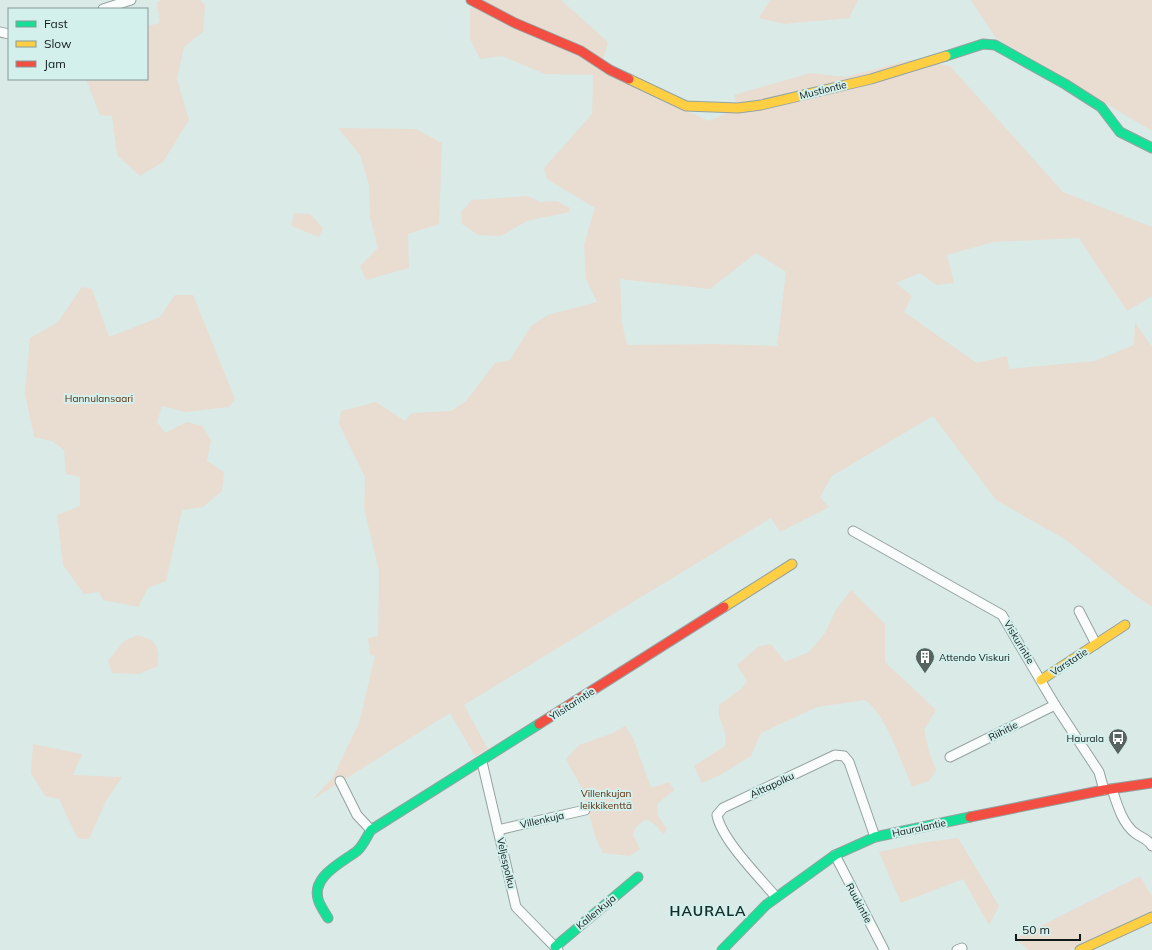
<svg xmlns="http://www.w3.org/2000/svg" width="1152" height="950" font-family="Mulish,sans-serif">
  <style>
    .green { fill: #e9ddd2; fill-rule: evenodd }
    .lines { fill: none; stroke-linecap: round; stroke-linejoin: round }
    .street-casing { stroke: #95a2a0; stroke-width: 11 }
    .fast-casing { stroke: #95a2a0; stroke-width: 11 }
    .slow-casing { stroke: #95a2a0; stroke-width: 11 }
    .jam-casing { stroke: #95a2a0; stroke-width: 11 }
    .street { stroke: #f9fcfb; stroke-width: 9 }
    .fast { stroke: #16e098; stroke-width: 9 }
    .slow { stroke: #ffcf43; stroke-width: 9 }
    .jam { stroke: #f24e42; stroke-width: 9 }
    .labels { text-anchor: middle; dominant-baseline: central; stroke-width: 4; stroke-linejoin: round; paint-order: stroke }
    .street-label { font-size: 10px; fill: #101a19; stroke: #d3f0ec }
    .park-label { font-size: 10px; fill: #5e2b0a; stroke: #d3f0ec }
    .poi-label { font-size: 10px; fill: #101a19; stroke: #d3f0ec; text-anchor: start }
    .district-label { font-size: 14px; font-weight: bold; letter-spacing: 1px; fill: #162e2b; stroke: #d3f0ec }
  </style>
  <rect width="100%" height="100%" fill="#d9eae7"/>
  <g class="green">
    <polygon points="161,0 200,0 205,5 203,32 184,47 177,79 189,120 163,162 140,176 117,155 112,116 100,115 86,79 147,79 147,26 160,23 157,2"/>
    <path d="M479 0H561L608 42 600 70 709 121 738 108 734 95 810 73 846 77 909 60 950 66 1063 192 1152 227V296L1127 311 1079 238 993 242 947 255 954 283 936 285 920 273 896 283 912 296 904 312 977 363 1007 356 1009 369 1095 361 1134 345 1135 322 1152 347V607L1133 594 1066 540 996 500 933 416 832 476 820 497 829 507 780 532 771 518 464 705 488 749 475 756 450 713 312 800 333 777 359 723 375 656 370 655 368 638 378 636 379 571 364 508 365 477 339 424 341 411 376 402 405 421 412 413 451 411 466 401 495 363 510 360 531 326 548 315 597 302 586 279 584 244 595 208 547 179 544 168 592 114 593 75 545 74 502 56 480 59 470 39V9ZM756 253 786 272 777 346 715 344 627 345 622 323 620 279 710 289Z"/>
    <polygon points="770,0 858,0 849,18 784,24 759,18"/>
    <polygon points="971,0 1152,0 1152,131 996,38"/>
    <polygon points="338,128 416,129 442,143 439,224 408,234 409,268 366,280 360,266 378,248 370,217 369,185 360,155"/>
    <polygon points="528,196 540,202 557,201 570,208 569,212 527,221 501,236 478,235 462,224 461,212 472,200"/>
    <polygon points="294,213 310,214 323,228 319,237 291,226"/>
    <polygon points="82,287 92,289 109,337 160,317 175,295 193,295 235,399 229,407 185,412 162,406 157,422 165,433 187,422 202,426 211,440 207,461 224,472 222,491 203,507 182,510 166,581 148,588 138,607 103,600 99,592 84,594 63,565 57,515 80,506 80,477 66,474 64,450 52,441 34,437 25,393 30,338 58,322"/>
    <path d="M851 590 885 624V662L936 710 924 730 929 752 936 770 929 781 912 787C901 762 887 716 865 700L817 707 761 733 751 756 720 775 702 783 694 766 725 746C728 728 717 723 719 705L741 689 747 681 737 665 759 646 771 644 785 662 809 652 825 633 836 610Z"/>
    <path d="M137 635C158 640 159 646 158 666L139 674 112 673 108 661 124 641Z"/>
    <path d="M625 726 633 738 651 788 669 782 674 790 657 804 658 816 667 829 664 834 653 823 646 819 636 827 633 835 640 849 630 856 603 853C591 833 591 813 583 792 580 782 571 770 566 759L579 745 613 733Z"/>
    <polygon points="33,744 82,754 73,775 122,777 105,803 89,839 82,839 77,837 59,799 45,796 31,773"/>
    <polygon points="958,838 999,906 989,925 963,879 901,903 879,852 920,843"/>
    <polygon points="1140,876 1152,896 1152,913 1070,950 1029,950 1015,939"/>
  </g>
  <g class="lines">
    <defs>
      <g id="street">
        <polyline points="103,9 131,0"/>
        <polyline points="0,32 9,34"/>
        <polyline points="853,531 1002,615 1055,705 1099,772 1104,790"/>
        <polyline points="1079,611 1096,644"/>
        <polyline points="950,757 1055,705"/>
        <polyline points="482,762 516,907 558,950"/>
        <polyline points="340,781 357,815 371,830"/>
        <path d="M1112 789C1117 804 1122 823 1135 833 1142 838 1148 839 1152 846"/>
        <polyline points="498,830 585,810"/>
        <polyline points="835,855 884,950"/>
        <path d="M776 897C760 878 721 839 717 815L723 808 835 755 844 756 849 762 875 837"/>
        <polyline points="957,950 962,948"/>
      </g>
      <g id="fast">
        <polyline points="946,56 983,44 995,45 1065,84 1101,107 1120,132 1152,148"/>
        <path d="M328 918C325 913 321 907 319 902 309 877 343 862 357 851 363 846 367 836 371 830L539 724"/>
        <polyline points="555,947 638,877"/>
        <polyline points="722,950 766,905 835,855 875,837 970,817"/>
      </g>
      <g id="slow">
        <polyline points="629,79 686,106 738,108 761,105 871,79 946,56"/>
        <polyline points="724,607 792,564"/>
        <polyline points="1041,680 1125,625"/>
        <polyline points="1080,950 1152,917"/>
      </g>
      <g id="jam">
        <polyline points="471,0 515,23 581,51 610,70 629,79"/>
        <polyline points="539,724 724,607"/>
        <polyline points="970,817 1104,790 1152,783"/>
      </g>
    </defs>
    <use href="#street" class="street-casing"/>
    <use href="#fast" class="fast-casing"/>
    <use href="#slow" class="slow-casing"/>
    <use href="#jam" class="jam-casing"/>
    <use href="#street" class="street"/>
    <use href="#fast" class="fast"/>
    <use href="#slow" class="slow"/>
    <use href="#jam" class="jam"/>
  </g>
  <defs>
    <symbol id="building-pin" viewBox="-11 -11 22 30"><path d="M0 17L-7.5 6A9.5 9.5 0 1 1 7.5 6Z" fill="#566361" stroke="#d3f0ec"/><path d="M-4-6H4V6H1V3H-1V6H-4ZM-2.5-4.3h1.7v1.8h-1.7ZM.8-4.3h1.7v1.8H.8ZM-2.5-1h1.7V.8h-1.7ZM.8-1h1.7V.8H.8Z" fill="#fff"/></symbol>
    <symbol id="bus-pin" viewBox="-11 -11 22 30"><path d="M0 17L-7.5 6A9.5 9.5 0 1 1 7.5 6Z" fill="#566361" stroke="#d3f0ec"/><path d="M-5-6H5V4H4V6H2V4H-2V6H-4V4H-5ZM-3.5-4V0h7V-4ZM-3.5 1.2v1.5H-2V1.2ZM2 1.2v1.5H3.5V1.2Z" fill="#fff"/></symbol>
  </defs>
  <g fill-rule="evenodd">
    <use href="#building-pin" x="914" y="646" width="22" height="30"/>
    <use href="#bus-pin" x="1107" y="727" width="22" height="30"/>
  </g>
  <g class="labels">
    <g class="street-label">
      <text transform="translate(823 90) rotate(-14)">Mustiontie</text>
      <text transform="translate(1019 642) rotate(59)">Viskurintie</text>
      <text transform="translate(1069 662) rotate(-33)">Varstatie</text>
      <text transform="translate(572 704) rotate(-33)">Ylisitarintie</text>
      <text transform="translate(1003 731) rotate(-27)">Riihitie</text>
      <text transform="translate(772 785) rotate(-25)">Aittapolku</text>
      <text transform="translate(542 820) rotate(-13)">Villenkuja</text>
      <text transform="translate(919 828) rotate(-12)">Hauralantie</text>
      <text transform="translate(506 863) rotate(77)">Veljespolku</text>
      <text transform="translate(859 903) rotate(62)">Ruukintie</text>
      <text transform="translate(596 912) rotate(-40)">Kallenkuja</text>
    </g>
    <g class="park-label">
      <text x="99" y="398">Hannulansaari</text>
      <text x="606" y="793">Villenkujan<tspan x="606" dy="12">leikkikenttä</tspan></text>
    </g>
    <g class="poi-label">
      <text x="939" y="657">Attendo Viskuri</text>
      <text x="1104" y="738" text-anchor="end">Haurala</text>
    </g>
    <g class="district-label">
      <text x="708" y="911">HAURALA</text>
    </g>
  </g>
  <rect x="8" y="8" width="140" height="72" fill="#d3f0ec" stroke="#859a98"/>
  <rect x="16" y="21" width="20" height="6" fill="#16e098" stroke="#859a98"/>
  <text x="44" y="28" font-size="12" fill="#101a19">Fast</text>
  <rect x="16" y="41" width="20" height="6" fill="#ffcf43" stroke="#859a98"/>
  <text x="44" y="48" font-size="12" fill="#101a19">Slow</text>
  <rect x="16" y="61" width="20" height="6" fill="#f24e42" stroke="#859a98"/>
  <text x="44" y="68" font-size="12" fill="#101a19">Jam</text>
  <path d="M1016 934v6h64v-6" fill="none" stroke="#101a19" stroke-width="2"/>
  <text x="1022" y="934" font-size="12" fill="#101a19" stroke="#d3f0ec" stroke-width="3" paint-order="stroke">50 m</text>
</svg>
